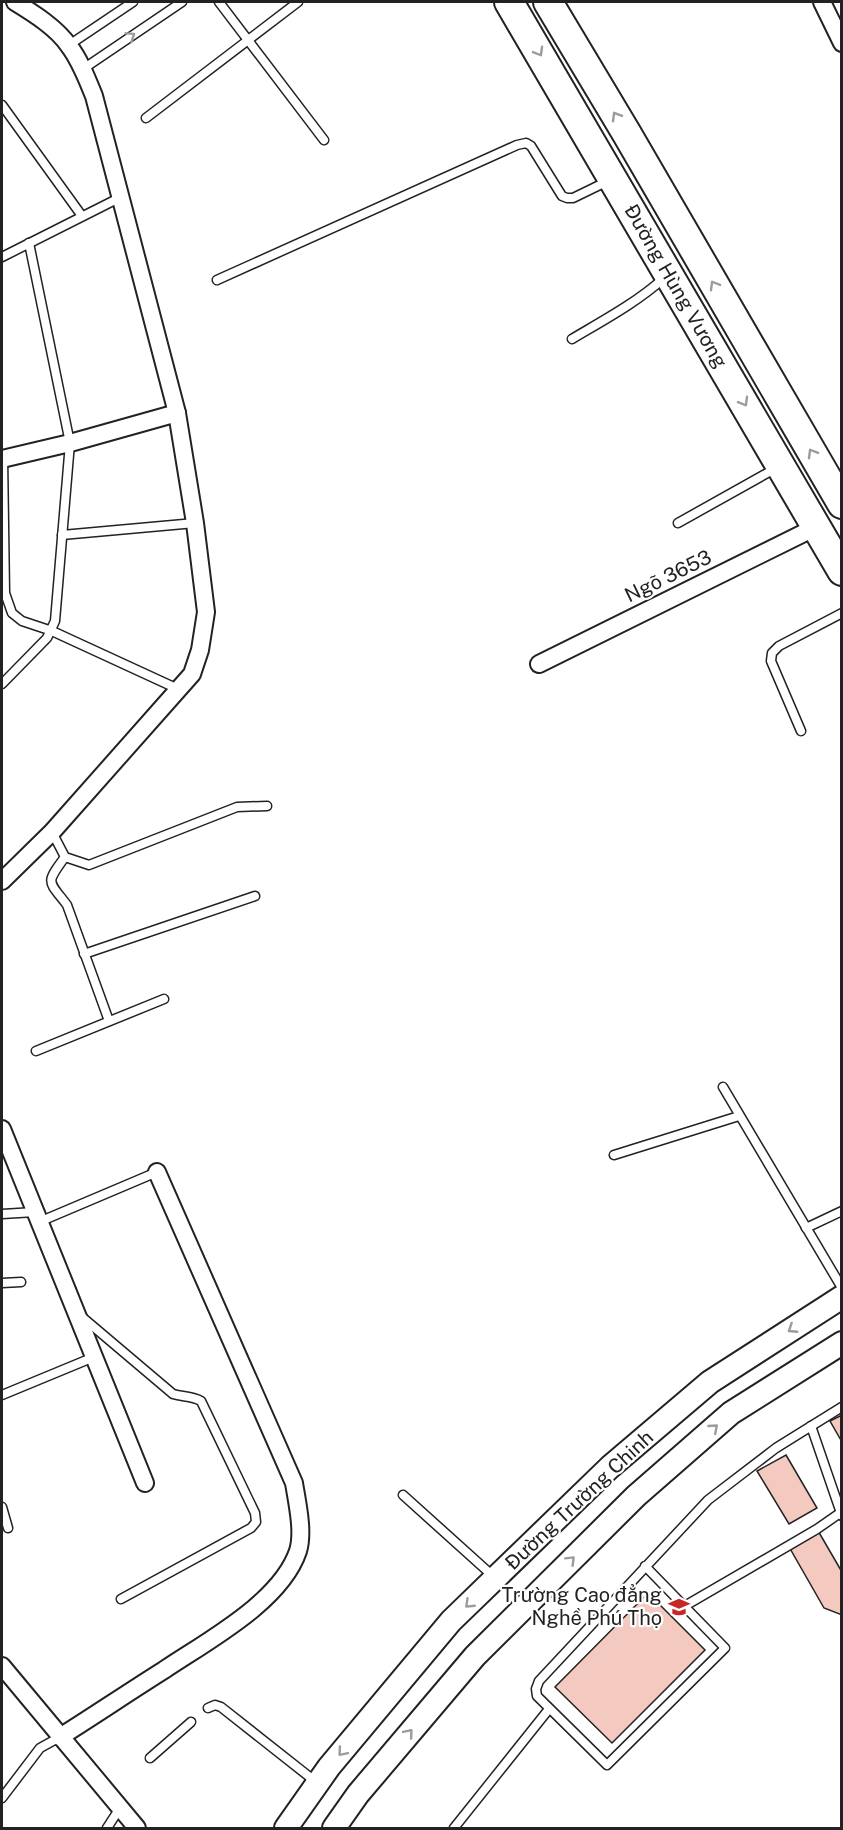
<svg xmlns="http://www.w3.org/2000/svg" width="843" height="1830" font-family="'Public Sans',sans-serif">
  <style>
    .building { fill: #f3c9c0; stroke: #222; stroke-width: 1.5 }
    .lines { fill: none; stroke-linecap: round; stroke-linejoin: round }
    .lane-casing { stroke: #222; stroke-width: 11 }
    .street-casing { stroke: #222; stroke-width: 20 }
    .secondary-casing { stroke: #222; stroke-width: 26 }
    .highway-casing { stroke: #222; stroke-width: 32 }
    .lane { stroke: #fff; stroke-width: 8 }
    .street { stroke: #fff; stroke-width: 16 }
    .secondary { stroke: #fff; stroke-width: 22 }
    .highway { stroke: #fff; stroke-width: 28 }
    .oneway { stroke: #9c9c9c }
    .labels { text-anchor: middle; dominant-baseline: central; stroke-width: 4.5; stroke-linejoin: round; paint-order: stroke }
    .street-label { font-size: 20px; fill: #222; stroke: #fff }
    .poi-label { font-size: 20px; fill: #222; stroke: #fff; text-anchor: end }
  </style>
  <rect width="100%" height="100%" fill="#fff"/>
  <g class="building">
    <polygon points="842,1415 842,1442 830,1421"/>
    <polygon points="786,1455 817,1508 789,1524 757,1471"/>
    <polygon points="817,1529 842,1572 842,1615 824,1608 788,1545"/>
    <polygon points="648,1593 705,1650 612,1743 555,1687"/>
  </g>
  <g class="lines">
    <defs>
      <g id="lane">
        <polyline points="219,2 324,140"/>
        <polyline points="69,45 133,2"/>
        <polyline points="83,69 182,2"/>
        <polyline points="2,105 82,216"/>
        <polyline points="146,118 298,2"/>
        <polyline points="2,257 121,197"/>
        <polyline points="217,280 517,145 526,143 531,146 562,196 567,198 573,198 610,180"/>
        <path d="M572 339C604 320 636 303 664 278"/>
        <polyline points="3,456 5,593 12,613 22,621 52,631 178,689"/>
        <polyline points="678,523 778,467"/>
        <polyline points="62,535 195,523"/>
        <polyline points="2,684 47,638 55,621 70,443 29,243"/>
        <polyline points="801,731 771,661 772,653 779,646 842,613"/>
        <polyline points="52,832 65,857 89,865 237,807 267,806"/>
        <path d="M65 857C45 884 48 880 67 905L109 1021"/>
        <polyline points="84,954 255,896"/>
        <polyline points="36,1051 164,999"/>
        <polyline points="723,1087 842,1288"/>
        <polyline points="614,1155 739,1116"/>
        <polyline points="2,1214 35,1212"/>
        <polyline points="39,1222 157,1172"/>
        <polyline points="806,1228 842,1211"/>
        <polyline points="2,1283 21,1282"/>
        <path d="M82 1317 173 1394C183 1397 192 1396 201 1401L255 1513 256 1522 251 1528 121 1599"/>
        <polyline points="2,1395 94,1357"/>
        <polyline points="811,1426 842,1516"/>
        <polyline points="403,1495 494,1577"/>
        <polyline points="2,1507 8,1528"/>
        <polyline points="645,1566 725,1648 607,1765 537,1696 536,1689 539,1681 708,1500 776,1448 842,1407"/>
        <polyline points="683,1607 817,1529 840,1513"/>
        <polyline points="208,1708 215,1705 221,1707 316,1782"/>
        <polyline points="150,1758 191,1722"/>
        <polyline points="2,1798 40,1748 60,1737"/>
        <polyline points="107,1828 120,1808"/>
        <polyline points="454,1828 549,1709"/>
      </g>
      <g id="street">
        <polyline points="822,2 842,43"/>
        <polyline points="2,459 70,443 177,413"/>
        <polyline points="539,664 816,527"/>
        <path d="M2 881 52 832 192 674 200 650 206 612 195 523 177 413 94 96C87 79 80 60 69 46 57 28 33 13 15 2"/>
        <polyline points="2,1129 145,1483"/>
        <polyline points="2,1666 137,1828"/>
        <path d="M60 1737C95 1715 129 1692 164 1670 207 1641 281 1602 298 1551 304 1532 297 1502 294 1483L157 1172"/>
      </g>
      <g id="secondary">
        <polyline points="286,1828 329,1767 451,1621 610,1467 710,1382 842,1297"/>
        <polyline points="334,1828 358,1794 475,1656 636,1496 731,1413 842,1343"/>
      </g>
      <g id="highway">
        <polyline points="509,2 842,571"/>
        <polyline points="548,2 627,134 842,504"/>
      </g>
    </defs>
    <use href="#lane" class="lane-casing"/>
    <use href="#street" class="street-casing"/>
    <use href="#secondary" class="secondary-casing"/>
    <use href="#highway" class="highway-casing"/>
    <use href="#lane" class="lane"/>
    <use href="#street" class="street"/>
    <use href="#secondary" class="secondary"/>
    <use href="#highway" class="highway"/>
  </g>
  <defs><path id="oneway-chevron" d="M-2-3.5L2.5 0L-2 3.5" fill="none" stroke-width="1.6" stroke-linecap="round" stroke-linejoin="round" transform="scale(1.5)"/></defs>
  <g class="oneway">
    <use href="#oneway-chevron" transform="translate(131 36) rotate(-34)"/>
    <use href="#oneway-chevron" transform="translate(539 52) rotate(60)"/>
    <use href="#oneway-chevron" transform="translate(616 116) rotate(-121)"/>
    <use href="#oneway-chevron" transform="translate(714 285) rotate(-120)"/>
    <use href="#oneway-chevron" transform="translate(744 402) rotate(60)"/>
    <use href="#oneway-chevron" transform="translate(812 453) rotate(-120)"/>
    <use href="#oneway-chevron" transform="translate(792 1329) rotate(147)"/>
    <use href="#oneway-chevron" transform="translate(714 1428) rotate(-41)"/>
    <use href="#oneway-chevron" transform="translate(571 1560) rotate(-45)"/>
    <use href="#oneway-chevron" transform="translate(469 1604) rotate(136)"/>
    <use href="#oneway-chevron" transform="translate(409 1733) rotate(-50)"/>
    <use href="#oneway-chevron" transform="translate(342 1752) rotate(130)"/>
  </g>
  <defs>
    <symbol id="university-bare" viewBox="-9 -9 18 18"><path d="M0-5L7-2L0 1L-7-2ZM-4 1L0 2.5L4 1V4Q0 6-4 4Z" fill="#c62828" stroke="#fff" stroke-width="2.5" paint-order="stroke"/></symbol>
  </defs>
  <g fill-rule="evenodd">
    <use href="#university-bare" x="664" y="1592" width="30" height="30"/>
  </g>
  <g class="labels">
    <g class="street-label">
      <text transform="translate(676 286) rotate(60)">Đường Hùng Vương</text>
      <text transform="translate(668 576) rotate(-26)">Ngõ 3653</text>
      <text transform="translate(579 1500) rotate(-43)">Đường Trường Chinh</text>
    </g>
    <g class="poi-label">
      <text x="662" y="1595">Trường Cao đẳng<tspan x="662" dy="23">Nghề Phú Thọ</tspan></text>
    </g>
  </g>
  <rect width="843" height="1830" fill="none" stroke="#222222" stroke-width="6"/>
</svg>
